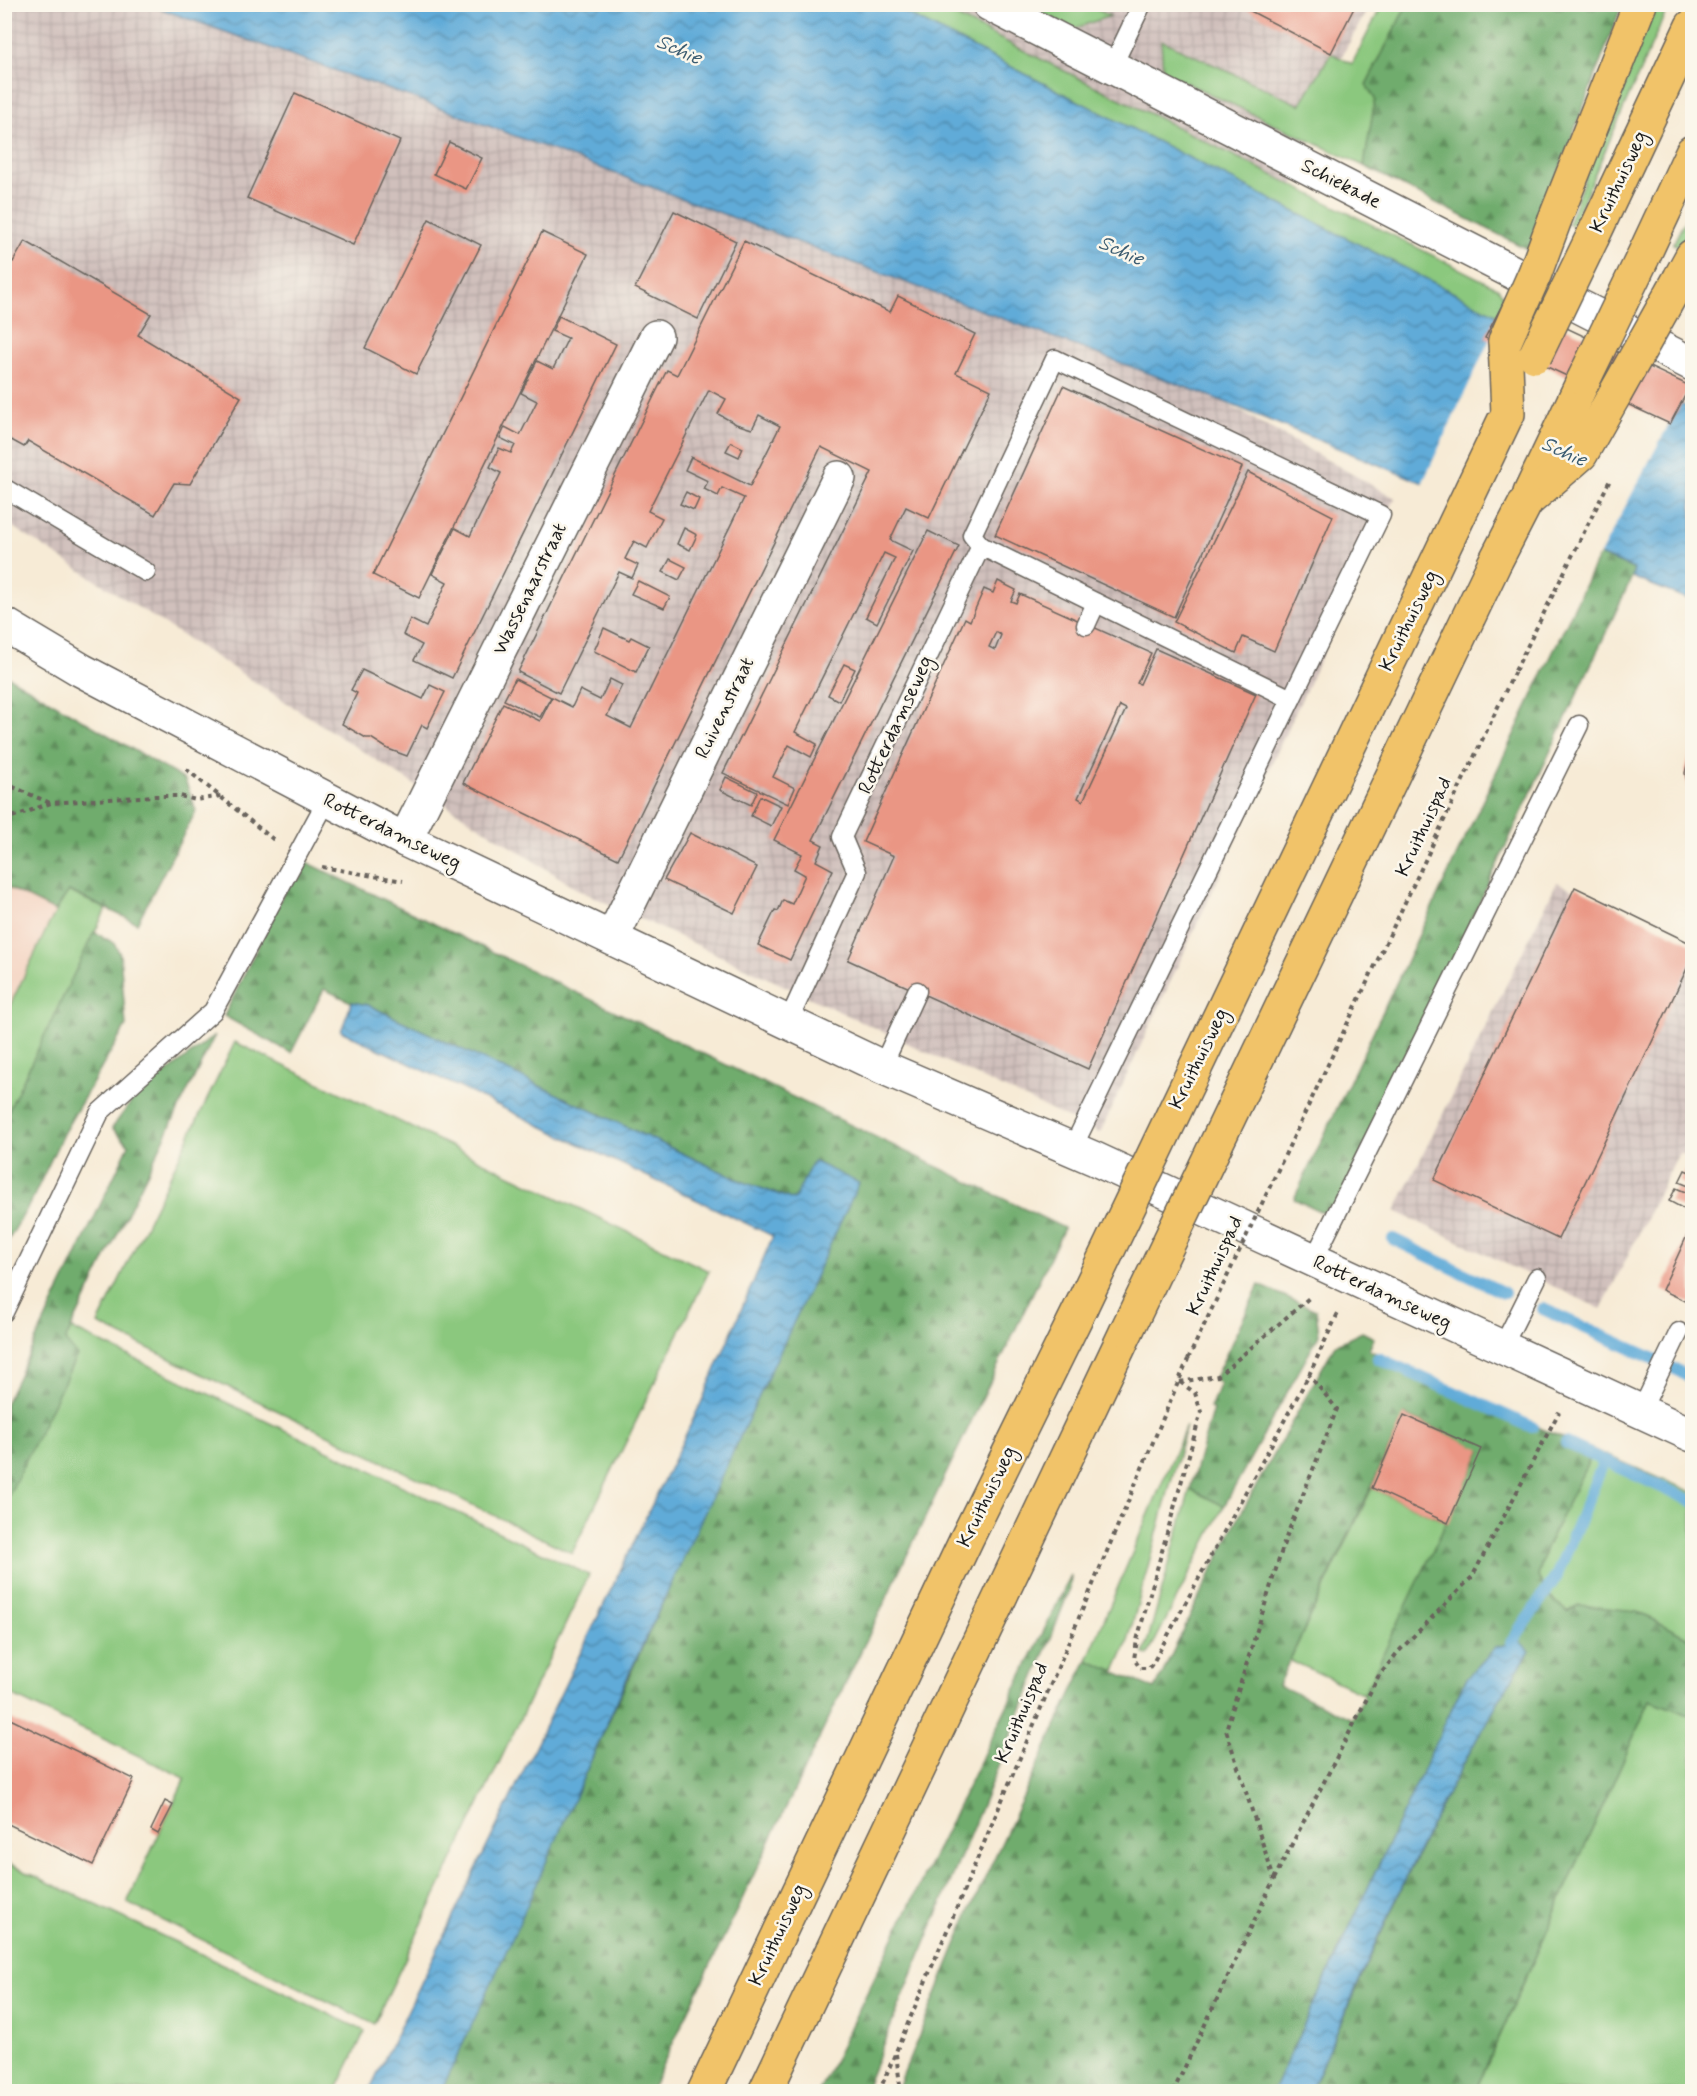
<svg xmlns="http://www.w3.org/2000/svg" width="1697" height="2096" font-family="Mynerve,sans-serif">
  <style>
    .built { fill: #f4d3c1 }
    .industrial { fill: url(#industrial-grid) }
    .green { fill: #8bc87e; stroke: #54724d; stroke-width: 1.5 }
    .forest { fill: url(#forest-firs); stroke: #466444; stroke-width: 1.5; fill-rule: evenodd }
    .water { fill: url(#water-waves); stroke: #3e647a; stroke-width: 1.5 }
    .pier { fill: #f7ebd6 }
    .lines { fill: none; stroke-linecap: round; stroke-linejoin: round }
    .stream { stroke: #60abd8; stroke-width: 12 }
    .building { fill: #ea9684; fill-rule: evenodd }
    .service-casing { stroke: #69645d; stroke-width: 21 }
    .minor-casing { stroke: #69645d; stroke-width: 36 }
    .tertiary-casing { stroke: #69645d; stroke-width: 36 }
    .trunk-casing { stroke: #69645d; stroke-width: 36 }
    .path { stroke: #69645d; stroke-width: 4; stroke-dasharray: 4.5 4.5; stroke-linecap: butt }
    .service { stroke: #fff; stroke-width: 18 }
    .minor { stroke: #fff; stroke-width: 33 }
    .tertiary { stroke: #fff; stroke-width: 33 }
    .trunk { stroke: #f1c369; stroke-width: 33 }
    .trunk-bridge-casing { stroke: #69645d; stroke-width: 36; stroke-linecap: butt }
    .path-bridge { stroke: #69645d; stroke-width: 4; stroke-dasharray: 4.5 4.5; stroke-linecap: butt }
    .trunk-bridge { stroke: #f1c369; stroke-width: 33 }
    .labels { text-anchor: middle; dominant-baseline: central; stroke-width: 5; stroke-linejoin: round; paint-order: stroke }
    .street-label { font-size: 20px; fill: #1c1c1c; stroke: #fbf7ec }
    .water-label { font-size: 21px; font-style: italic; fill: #3b5c71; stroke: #fbf7ec }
  </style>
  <defs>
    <pattern id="industrial-grid" width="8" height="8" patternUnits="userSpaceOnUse" patternTransform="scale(1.5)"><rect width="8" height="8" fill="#d0c0bc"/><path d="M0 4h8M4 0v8" fill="none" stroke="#b2a4a1"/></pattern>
    <pattern id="forest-firs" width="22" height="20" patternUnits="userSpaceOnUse" patternTransform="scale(1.5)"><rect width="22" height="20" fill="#70ac6d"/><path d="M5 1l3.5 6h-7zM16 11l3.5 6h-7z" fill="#5b8b59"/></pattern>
    <pattern id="water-waves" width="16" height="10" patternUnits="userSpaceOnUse" patternTransform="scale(1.5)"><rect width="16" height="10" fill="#60abd8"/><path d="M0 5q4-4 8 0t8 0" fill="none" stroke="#4e8aae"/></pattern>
  </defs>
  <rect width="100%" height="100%" fill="#fbf7ec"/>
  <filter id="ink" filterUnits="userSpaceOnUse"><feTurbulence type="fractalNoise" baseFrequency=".0167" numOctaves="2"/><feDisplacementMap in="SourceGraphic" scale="12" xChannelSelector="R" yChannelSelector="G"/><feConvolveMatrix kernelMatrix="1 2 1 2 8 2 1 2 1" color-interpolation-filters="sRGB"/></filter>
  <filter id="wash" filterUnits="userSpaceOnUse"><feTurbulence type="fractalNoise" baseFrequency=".008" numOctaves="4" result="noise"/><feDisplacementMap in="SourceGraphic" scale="24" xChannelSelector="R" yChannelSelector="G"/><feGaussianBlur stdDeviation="1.35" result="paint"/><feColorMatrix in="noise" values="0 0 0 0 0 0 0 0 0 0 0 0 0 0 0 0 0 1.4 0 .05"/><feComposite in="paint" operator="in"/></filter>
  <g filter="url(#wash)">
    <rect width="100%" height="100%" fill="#f7ebd6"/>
    <polygon class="built" points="5,822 97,885 5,1068"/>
    <g class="industrial">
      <polygon points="4,5 1370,5 1334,70 1220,400 1395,498 1100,1133 579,890 5,522"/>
      <polygon points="1557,882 1692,948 1692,1158 1679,1153 1601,1309 1395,1211"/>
    </g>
    <g class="green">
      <polygon points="890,5 933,5 1498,288 1505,299 1497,315"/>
      <polygon points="1026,5 1088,5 1110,16 1073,29"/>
      <polygon points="1382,5 1407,5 1366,85 1375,98 1364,166 1163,72 1161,40 1300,105 1331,53 1352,64"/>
      <polygon points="1648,5 1669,5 1572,226 1568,224"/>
      <polygon points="1692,206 1692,232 1684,247 1673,244"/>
      <polygon points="68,891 106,909 5,1118 4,1018 49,924"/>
      <polygon points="235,1042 709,1271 572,1553 98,1324"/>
      <polygon points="64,1325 589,1575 374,2024 127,1903 185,1778 5,1692 4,1450"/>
      <polygon points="1186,1426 1127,1644 1114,1673 1087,1660"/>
      <polygon points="1594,1450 1692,1492 1692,1640 1636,1611 1567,1612 1548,1594 1538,1577 1545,1550"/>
      <polygon points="1372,1488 1448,1523 1364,1694 1290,1660"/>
      <polygon points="1190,1489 1224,1506 1148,1655 1144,1654"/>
      <polygon points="1650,1700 1692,1716 1692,2091 1475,2092"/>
      <polygon points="5,1862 365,2031 336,2091 5,2091"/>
    </g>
    <g class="forest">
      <polygon points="1407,5 1622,5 1529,250 1364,166 1375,99 1366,85"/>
      <polygon points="1599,555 1634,569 1632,577 1332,1217 1294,1199"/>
      <polygon points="4,674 185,780 196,811 137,923 69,891 55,911 5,886"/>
      <polygon points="300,859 1064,1228 650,2091 441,2091 701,1518 794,1200 741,1181 368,1005 351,1002 324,989 291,1053 224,1016"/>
      <polygon points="94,932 114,943 120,954 126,1026 64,1132 32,1200 5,1246 5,1118"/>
      <polygon points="215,1035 65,1341 77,1355 5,1503 5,1404 129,1145 112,1128 134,1098"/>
      <polygon points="1259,1285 1316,1310 1319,1335 1224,1506 1190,1489 1213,1409 1210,1408 1220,1383 1214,1380"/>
      <path d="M1362 1332 1374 1338 1369 1350 1490 1408 1594 1450 1545 1550 1538 1577 1548 1595 1567 1612 1579 1605 1636 1611 1692 1640V1716L1650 1700 1475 2091H1310C1378 1943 1440 1789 1529 1651L1519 1641 1496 1647 1465 1680 1273 2091 896 2092 971 1908 1087 1660 1155 1689 1232 1529 1335 1345ZM1405 1415 1481 1450 1352 1719 1278 1685Z"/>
      <polygon points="1071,1575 1070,1588 1047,1648 864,2091 819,2091"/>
    </g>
    <g class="water">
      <polygon points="149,5 890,5 1497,315 1486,337 1670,424 1681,404 1692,409 1692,601 1632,577 1634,569 1220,400 419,100"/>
      <polygon points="352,1002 368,1005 741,1181 794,1200 813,1161 859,1183 628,1676 518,1926 441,2091 369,2091 701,1403 773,1236 341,1031"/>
      <path d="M1519 1641 1530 1651C1440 1788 1377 1942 1310 2091H1273L1465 1680 1496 1647Z"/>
    </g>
    <polygon class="pier" points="1491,337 1671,420 1598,558 1421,486"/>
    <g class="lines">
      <g class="stream">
        <polyline points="1393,1239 1504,1293"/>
        <polyline points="1543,1309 1654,1359"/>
        <polyline points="1378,1358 1532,1427"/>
        <polyline points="1675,1369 1692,1379"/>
        <polyline points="1566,1443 1692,1501"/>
        <polyline points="1511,1643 1556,1577 1604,1461"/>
      </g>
    </g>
    <g id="blocks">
      <g class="building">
        <polygon points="1237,4 1356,4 1331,53"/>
        <polygon points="295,93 400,141 353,245 247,198"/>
        <polygon points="449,142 482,158 466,189 434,174"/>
        <polygon points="674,211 736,241 698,319 635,288"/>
        <polygon points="429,219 481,245 416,374 365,348"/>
        <polygon points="542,232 588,254 419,598 373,575"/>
        <polygon points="25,241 151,314 138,335 241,397 190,484 174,483 155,515 28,441 24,447 4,436 4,257 13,262"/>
        <polygon points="744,241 890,312 898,296 975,334 956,373 991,390 929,518 906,507 899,521 890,540 913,551 877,623 866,617 895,558 884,553 795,732 817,744 811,757 789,745 773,777 795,788 788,804 723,773 872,472 821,447 618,859 463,783 503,703 540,721 552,697 572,707 580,690 600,700 610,679 622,685 607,716 631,728 744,498 722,488 718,496 704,489 708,481 685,470 691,457 750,486 780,426 759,415 752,429 736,424 718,414 726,399 709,390 648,511 662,518 647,548 634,541 625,559 638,565 632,578 619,572 559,693 518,672 667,370 677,375"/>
        <polygon points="1505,299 1690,386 1670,424 1485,338"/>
        <polygon points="559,316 616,344 452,678 414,660 422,645 403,635 410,619 426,627 447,582 432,574 455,528 470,536 501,473 490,467 499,448 511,453 515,445 500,438 505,427 520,435 537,401 521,393 537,361 553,369 568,338 552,331"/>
        <polygon points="1063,386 1242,467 1174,617 995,535"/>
        <polygon points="731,442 743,448 739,457 726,451"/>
        <polygon points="1248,472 1333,516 1274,651 1243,637 1236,653 1174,622"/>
        <polygon points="686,492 699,499 694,510 680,504"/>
        <polygon points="684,528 697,535 690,550 677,544"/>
        <polygon points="928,531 959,546 813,840 823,845 816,861 833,870 790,960 758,945 775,910 778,911 783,900 792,904 805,875 794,869 802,854 774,840"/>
        <polygon points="670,559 686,567 679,580 663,572"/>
        <polygon points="638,581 670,597 664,608 631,594"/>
        <path d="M998 581 1016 590 1011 601 1016 603 1020 594 1151 653 1137 683 1140 684 1156 649 1256 694 1088 1069 848 960 894 856 863 842 965 618 970 621 984 589 993 593ZM996 632 1001 635 995 650 989 647ZM1120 706 1126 709 1083 801 1078 798Z"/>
        <polygon points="604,628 629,640 631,637 649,646 636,672 594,651"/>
        <polygon points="844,664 855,669 839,701 828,695"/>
        <polygon points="362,670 423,699 430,685 445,692 427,728 422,725 407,756 388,749 371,738 366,738 342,724 357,693 351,690"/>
        <polygon points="515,679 551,697 540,717 504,700"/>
        <polygon points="1692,746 1692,802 1685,773"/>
        <polygon points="726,777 757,792 751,805 720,790"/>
        <polygon points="760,796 781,806 771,826 751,816"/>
        <polygon points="690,833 757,867 734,913 664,880"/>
        <polygon points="1575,887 1692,944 1692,958 1558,1239 1434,1180"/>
        <polygon points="1685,1170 1692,1173 1691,1187 1679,1182"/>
        <polygon points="1676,1188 1690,1194 1684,1209 1669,1201"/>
        <polygon points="1690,1229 1692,1230 1692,1304 1662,1290"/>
        <polygon points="1404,1415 1481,1449 1448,1523 1372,1488"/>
        <polygon points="4,1716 134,1779 93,1865 4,1822"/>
        <polygon points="165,1801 173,1805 158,1834 151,1830"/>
      </g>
    </g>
  </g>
  <g filter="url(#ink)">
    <use href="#blocks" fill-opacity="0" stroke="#69645d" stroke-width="1.5"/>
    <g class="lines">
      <defs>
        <g id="service">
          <polyline points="1112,67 1142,4"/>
          <polyline points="4,488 146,572"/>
          <polyline points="981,546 972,535 1055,359 1381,515 1072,1149"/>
          <polyline points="1086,625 1096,603"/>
          <polyline points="788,1022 857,872 842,837 981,546 1291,699"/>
          <polyline points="882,1067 917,991"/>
          <polyline points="1313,1261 1579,725"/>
          <polyline points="4,1312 100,1112 213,1011 327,800"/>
          <polyline points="1502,1348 1537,1278"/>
          <polyline points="1641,1411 1679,1332"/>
        </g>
        <g id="minor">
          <polyline points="989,4 1692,364"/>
          <polyline points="405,840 656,337"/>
          <polyline points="612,938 839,478"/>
        </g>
        <polyline id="tertiary" points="4,624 81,670 405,840 882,1067 1093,1158 1692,1435"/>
        <g id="trunk">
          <polyline points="1555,219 1640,4"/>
          <polyline points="1593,236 1692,26"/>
          <polyline points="1642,259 1692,152"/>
          <polyline points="1680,278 1692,256"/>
          <polyline points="1505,341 1508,414"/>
          <polyline points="1530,493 1584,379"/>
          <polyline points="1526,502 1581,454 1615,394"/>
          <polyline points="704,2092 967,1538 1081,1307"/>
          <polyline points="765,2092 1127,1330"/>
        </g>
      </defs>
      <use href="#service" class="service-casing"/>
      <use href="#minor" class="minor-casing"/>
      <use href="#tertiary" class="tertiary-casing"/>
      <use href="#trunk" class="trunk-casing"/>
      <g class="path">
        <polyline points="1515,671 1611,478"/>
        <polyline points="186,769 274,840"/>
        <polyline points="4,783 50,803"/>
        <polyline points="4,820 51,803 154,796 180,796 196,800 221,796"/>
        <polyline points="322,867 403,881"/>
        <polyline points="1180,1382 1195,1393 1201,1412 1137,1640 1134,1659 1140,1668 1149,1668 1154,1661 1309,1375 1339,1311"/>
        <polyline points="1180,1382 1218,1376 1309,1298"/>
        <polyline points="1274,1879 1378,1677 1398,1652 1472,1577 1559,1412"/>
        <polyline points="896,2054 901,2092"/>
        <polyline points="879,2092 1188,1359"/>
        <polyline points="1173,2092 1274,1879 1226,1730 1285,1540 1337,1409 1309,1375"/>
      </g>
      <use href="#service" class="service"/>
      <use href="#minor" class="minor"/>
      <use href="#tertiary" class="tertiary"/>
      <use href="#trunk" class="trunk"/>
      <defs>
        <g id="trunk-bridge">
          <polyline points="1505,341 1535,273 1555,219"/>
          <polyline points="1535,356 1593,236"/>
          <polyline points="1584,379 1642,259"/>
          <polyline points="1615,394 1680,278"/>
          <polyline points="1081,1307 1505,419"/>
          <polyline points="1127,1330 1494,564 1526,502"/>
        </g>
      </defs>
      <use href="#trunk-bridge" class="trunk-bridge-casing"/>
      <polyline class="path-bridge" points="1188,1359 1515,671"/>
      <use href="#trunk-bridge" class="trunk-bridge"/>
    </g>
  </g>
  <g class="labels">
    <g class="street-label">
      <text transform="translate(1619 182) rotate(-65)">Kruithuisweg</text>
      <text transform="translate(1341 184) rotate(27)">Schiekade</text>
      <text transform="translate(530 589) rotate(-64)">Wassenaarstraat</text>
      <text transform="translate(1409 621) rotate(-64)">Kruithuisweg</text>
      <text transform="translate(725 708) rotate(-64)">Ruivenstraat</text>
      <text transform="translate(896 725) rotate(-65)">Rotterdamseweg</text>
      <text transform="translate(1424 827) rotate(-65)">Kruithuispad</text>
      <text transform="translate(392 832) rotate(26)">Rotterdamseweg</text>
      <text transform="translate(1199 1059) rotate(-64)">Kruithuisweg</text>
      <text transform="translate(1215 1266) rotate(-65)">Kruithuispad</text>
      <text transform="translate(1382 1293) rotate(25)">Rotterdamseweg</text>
      <text transform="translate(987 1497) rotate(-64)">Kruithuisweg</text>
      <text transform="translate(1022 1713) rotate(-67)">Kruithuispad</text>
      <text transform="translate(778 1935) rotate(-65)">Kruithuisweg</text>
    </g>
    <g class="water-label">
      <text transform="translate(679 50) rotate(24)">Schie</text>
      <text transform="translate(1121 251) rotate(24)">Schie</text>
      <text transform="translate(1564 452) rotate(24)">Schie</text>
    </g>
  </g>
  <rect width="1697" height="2096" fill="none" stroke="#fbf7ec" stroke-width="24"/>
</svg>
